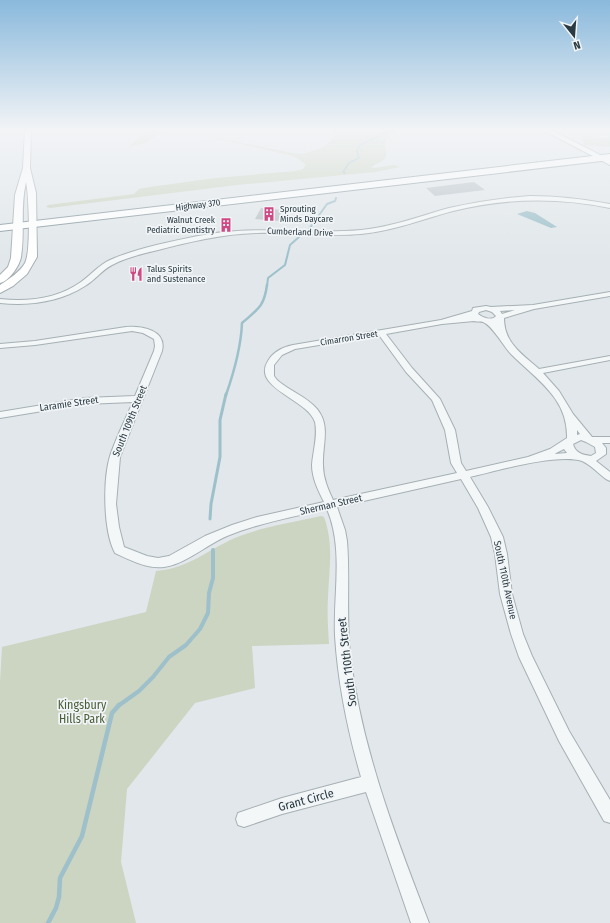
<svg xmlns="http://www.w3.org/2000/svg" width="610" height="923" font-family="'Fira Sans Condensed',sans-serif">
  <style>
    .green { fill: #ccd4c2 }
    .water { fill: #9dc0ca }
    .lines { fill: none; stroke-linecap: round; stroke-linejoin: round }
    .stream-far5 { stroke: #9dc0ca; stroke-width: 1.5 }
    .stream-far4 { stroke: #9dc0ca; stroke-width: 2 }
    .stream-far3 { stroke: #9dc0ca; stroke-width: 2.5 }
    .stream-far2 { stroke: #9dc0ca; stroke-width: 3 }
    .stream-far1 { stroke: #9dc0ca; stroke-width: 4 }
    .stream { stroke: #9dc0ca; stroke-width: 4.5 }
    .building { fill: #b9c2c7 }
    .street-casing { stroke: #a6b0b4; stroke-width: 2 }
    .secondary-casing { stroke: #a6b0b4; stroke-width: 2 }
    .highway-casing { stroke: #8999a0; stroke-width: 2 }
    .street { fill: #f4f7f8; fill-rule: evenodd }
    .secondary { fill: #fff; fill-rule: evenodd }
    .highway { fill: #fff; fill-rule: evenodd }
    .labels { text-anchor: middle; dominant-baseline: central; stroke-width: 3.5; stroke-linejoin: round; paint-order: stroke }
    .far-street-label { font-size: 9px; fill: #2a3a42; stroke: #f1f5f7 }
    .far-poi-label { font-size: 9px; fill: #2a3a42; stroke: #f1f5f7; text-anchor: start }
    .street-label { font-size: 10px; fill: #2a3a42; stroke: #f1f5f7 }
    .near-street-label { font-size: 12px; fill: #2a3a42; stroke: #f1f5f7 }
    .near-park-label { font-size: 12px; fill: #4a5d37; stroke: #f1f5f7 }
  </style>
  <rect width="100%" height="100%" fill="#e1e7ea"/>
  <g class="green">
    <polygon points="148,130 165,130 143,144 129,146"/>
    <path d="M330 130H398L385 141 386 155 385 159 371 167 374 168 394 165 400 167 375 172 237 185 50 208 46 207 48 205 134 194 139 189 150 187 215 178 295 171 303 169 306 165 299 159 289 155 189 132 297 154C311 153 325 149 334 137V134Z"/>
    <polygon points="582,135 602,139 610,138 610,147 584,145"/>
    <path d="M321 516 324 517C334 544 329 570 328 597 327 613 328 628 329 644L252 646 255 688 195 703 127 789 121 862 136 923H0V682L2 647 146 612 156 571C191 568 209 548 240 536 266 526 295 522 321 516Z"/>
  </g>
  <polygon class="water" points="527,211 535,213 557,227 551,228 517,214"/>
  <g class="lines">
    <polyline class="stream-far5" points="345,173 343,172 349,163 359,158 357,151 360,145 392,130"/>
    <g class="stream-far4">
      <polyline points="309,229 327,204 335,201 336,198"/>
      <polyline points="267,286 268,278 285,265 290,245 299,237"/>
    </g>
    <path class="stream-far3" d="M226 395C234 372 241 348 242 323 258 309 264 307 267 285"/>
    <polyline class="stream-far2" points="210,519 211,504 220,457 220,420 226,394"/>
    <polyline class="stream-far1" points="118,706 139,691 153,677 169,657 186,645 200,629 208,613 209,593 213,578 213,550"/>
    <polyline class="stream" points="48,923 56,908 59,897 60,878 82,836 112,713 119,705"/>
  </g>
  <g class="building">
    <polygon points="474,182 485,190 435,196 426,188"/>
    <polygon points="261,208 283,210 278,221 255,219"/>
  </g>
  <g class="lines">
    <defs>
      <g id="street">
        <path d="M530 196C557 196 583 199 610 204V208C557 197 506 198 453 211 423 219 393 231 361 234 327 237 292 232 257 233 222 234 189 242 154 251 141 254 125 258 112 265 102 270 95 280 85 286 60 302 29 306 0 303V299C28 302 57 299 81 282 91 275 99 265 110 260 137 248 169 242 198 236 252 224 306 235 361 230 392 227 420 216 449 208 476 202 503 198 530 196Z"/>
        <path d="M610 292V296L534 309 504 318C504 343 522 354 539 369L610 356V360L543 373 559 391 573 414 592 437H610V443H602L606 448V454L596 461 610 472V481L606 479C599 474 590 464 582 461 557 453 496 471 470 477L488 507 503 537 507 554 512 594 523 634 532 656 569 731 610 800V823L604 821 559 741 519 657 511 634 500 594 495 554 491 537 478 508 461 479 337 507 345 530 347 541C350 578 346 616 350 653 361 747 395 835 429 923H411L366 792 282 814 244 827 238 825 236 819 238 813 282 798 361 777C348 732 338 684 335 636 333 594 344 549 327 509 293 517 259 523 227 536 206 545 186 564 164 567 147 569 130 560 115 553 103 531 103 479 110 456 116 438 125 420 133 402L85 404 0 418V412L85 398 135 396 154 351 155 346 154 339 143 333 132 331 35 345 0 348V344L35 341 126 327C142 326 167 330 162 351L120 457 116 504 119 527 124 547 147 556 158 558 169 556 205 536 232 525 257 517 324 502C318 490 312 478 312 465 313 451 318 436 315 422 308 399 251 388 268 361 273 352 283 347 293 345L441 320 472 311 473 308 486 306 491 307 533 305ZM486 310 492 312 496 316C492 321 483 318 478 314L479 312ZM515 310 502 314 500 311ZM474 321C477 322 481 321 483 322 493 326 504 347 511 354 537 380 568 398 567 438L550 449 528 457 466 471 461 463 455 430 440 399 412 368 386 334 442 324ZM379 335 406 372 432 400 445 430 451 463 457 473 333 500C328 489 323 478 323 465 322 445 331 426 317 409 306 396 289 391 277 380L274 376V365L282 355 295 349ZM577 430 580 434 577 435ZM581 440 586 442 595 447 596 453 591 456C583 455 575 453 573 444ZM564 449 567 453 555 454 556 453Z"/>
      </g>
      <g id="secondary">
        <path d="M25 130H31L30 168 36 193 37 257 27 274 13 286 0 293V285C9 279 20 272 25 263 31 252 29 196 26 182 20 207 25 232 21 257 19 267 9 281 0 283V275L8 267 11 258 15 195 23 168Z"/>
        <polygon points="543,130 551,130 610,160 610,165"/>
      </g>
      <polygon id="highway" points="610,154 610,160 0,231 0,225"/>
    </defs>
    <use href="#street" class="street-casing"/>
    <use href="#secondary" class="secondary-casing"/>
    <use href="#highway" class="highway-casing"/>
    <use href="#street" class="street"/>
    <use href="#secondary" class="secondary"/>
    <use href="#highway" class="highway"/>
  </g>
  <linearGradient id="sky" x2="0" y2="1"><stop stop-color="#8ab9dc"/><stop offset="0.5" stop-color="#f2f4f6"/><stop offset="1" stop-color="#f2f4f6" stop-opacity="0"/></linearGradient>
  <rect width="610" height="259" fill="url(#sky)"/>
  <defs>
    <symbol id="building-bare" viewBox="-9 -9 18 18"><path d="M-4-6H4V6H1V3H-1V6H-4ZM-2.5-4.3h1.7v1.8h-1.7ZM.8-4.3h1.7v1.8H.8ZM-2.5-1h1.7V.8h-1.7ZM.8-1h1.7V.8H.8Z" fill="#ce4884" stroke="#f1f5f7" stroke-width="2.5" paint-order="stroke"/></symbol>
    <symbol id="restaurant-bare" viewBox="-9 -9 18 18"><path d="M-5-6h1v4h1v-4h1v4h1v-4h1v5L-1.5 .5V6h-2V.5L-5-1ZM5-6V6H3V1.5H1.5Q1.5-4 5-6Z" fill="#ce4884" stroke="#f1f5f7" stroke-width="2.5" paint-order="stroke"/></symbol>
  </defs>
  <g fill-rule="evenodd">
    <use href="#building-bare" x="259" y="204" width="20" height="20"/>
    <use href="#building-bare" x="216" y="215" width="20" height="20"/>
    <use href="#restaurant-bare" x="126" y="264" width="20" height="20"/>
  </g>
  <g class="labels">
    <g class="far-street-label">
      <text transform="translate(198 205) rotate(-7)">Highway 370</text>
      <text transform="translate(300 232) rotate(2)">Cumberland Drive</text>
      <text transform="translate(349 338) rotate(-9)">Cimarron Street</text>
    </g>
    <g class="far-poi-label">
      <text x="280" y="209">Sprouting<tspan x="280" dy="10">Minds Daycare</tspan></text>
      <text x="215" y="220" text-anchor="end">Walnut Creek<tspan x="215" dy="10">Pediatric Dentistry</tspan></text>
      <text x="147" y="269">Talus Spirits<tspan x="147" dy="10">and Sustenance</tspan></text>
    </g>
    <g class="street-label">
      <text transform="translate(69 404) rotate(-8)">Laramie Street</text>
      <text transform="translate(130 421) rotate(-68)">South 109th Street</text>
      <text transform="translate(331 505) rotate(-13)">Sherman Street</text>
      <text transform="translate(505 580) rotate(78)">South 110th Avenue</text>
    </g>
    <g class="near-street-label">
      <text transform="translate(347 662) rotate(-97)">South 110th Street</text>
      <text transform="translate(306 800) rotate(-15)">Grant Circle</text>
    </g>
    <g class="near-park-label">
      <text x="82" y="705">Kingsbury<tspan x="82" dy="14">Hills Park</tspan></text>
    </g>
  </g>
  <g transform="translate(574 36) rotate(163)" stroke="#f1f5f7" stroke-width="3" paint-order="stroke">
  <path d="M0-3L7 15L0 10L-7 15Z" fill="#2a3a42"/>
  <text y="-6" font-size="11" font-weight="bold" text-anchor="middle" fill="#2a3a42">N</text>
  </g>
</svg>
